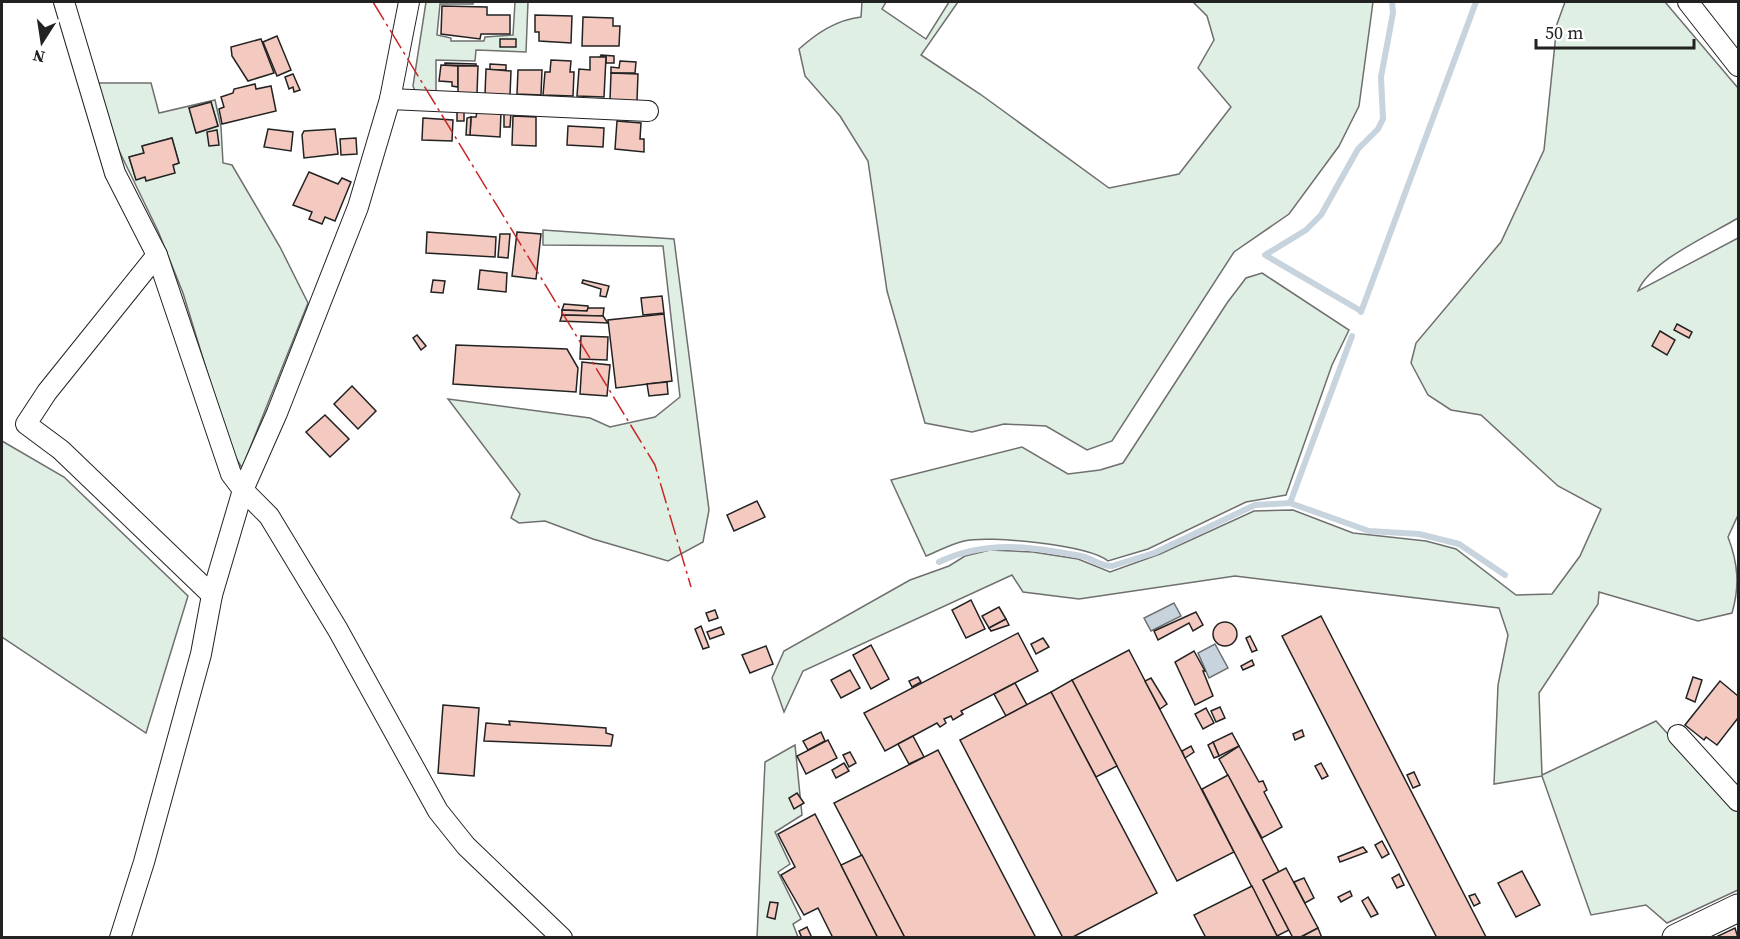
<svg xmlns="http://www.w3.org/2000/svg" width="1740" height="939" font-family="'Source Serif 4',serif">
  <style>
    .green { fill: #e0efe3; stroke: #6f6f6f; stroke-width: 1.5; fill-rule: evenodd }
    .water { fill: #c7d3dd; stroke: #6f6f6f; stroke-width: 1.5 }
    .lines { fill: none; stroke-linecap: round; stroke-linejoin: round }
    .stream { stroke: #c7d3dd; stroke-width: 6 }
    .building { fill: #f3c9c0; stroke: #222; stroke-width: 1.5 }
    .street-casing { stroke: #222; stroke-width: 22 }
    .secondary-casing { stroke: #222; stroke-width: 29 }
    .street { stroke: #fff; stroke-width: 20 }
    .secondary { stroke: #fff; stroke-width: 27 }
    .power { stroke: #c62828; stroke-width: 1.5; stroke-dasharray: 21 4.5 3 4.5; stroke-linecap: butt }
  </style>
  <rect width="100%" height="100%" fill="#fff"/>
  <g class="green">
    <polygon points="426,2 473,2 473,4 440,4 437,35 451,38 451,41 484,41 485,37 513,35 515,2 528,2 526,52 476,50 475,61 436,60 436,94 416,94 413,86"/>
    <path d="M862 2H886L882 9 926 39 949 2H958L921 55 980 94 1109 188 1179 174 1231 107 1198 68 1214 40 1207 16 1193 2H1373L1359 106 1339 146 1289 214 1234 252 1112 441 1087 450 1046 426 1004 424 972 432 925 423 887 291 868 161 840 116 805 76 799 49C817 33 836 20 861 17Z"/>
    <path d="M1565 2H1665L1738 88V218C1710 235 1650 261 1638 291L1738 238V515L1728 537C1738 563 1740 586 1732 613L1698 621 1599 592 1598 604 1539 693 1542 775 1656 721 1738 811V890L1667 923 1646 905 1591 915 1542 776 1494 784 1498 685 1508 635 1499 608 1235 576 1079 599 1023 592 1012 575 803 671 784 712 772 678 784 651 910 580 949 566 965 556 990 550 1033 552 1078 559 1110 572 1160 554 1254 511 1293 510 1353 533 1426 541 1456 549 1516 595 1552 594 1580 556 1601 509 1558 486 1481 415 1451 410 1428 395 1411 363 1416 343 1501 242 1544 150 1557 24Z"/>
    <path d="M96 83H151L159 113 215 100 221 127 223 163 232 165 280 247 308 303 242 468 231 450 183 293 158 231 111 134ZM211 102 218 126 197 133 189 108ZM172 138 179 163 136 179 129 157 144 153 142 146Z"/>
    <polygon points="543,230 674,239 709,510 703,542 668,561 593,539 545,521 519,523 511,518 520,494 448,399 590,418 610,427 655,417 680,397 663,246 543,245"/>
    <path d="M1262 273 1349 330 1332 365 1286 495 1246 502 1148 549 1108 561C1089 545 989 535 964 541 951 544 938 551 926 556L891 480 1022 447 1068 474 1100 470 1123 463 1227 303 1246 278Z"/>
    <polygon points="2,441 64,477 188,596 146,733 2,637"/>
    <polygon points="795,745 802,815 775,832 790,864 778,872 801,919 793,924 798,937 757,938 765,762"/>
  </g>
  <g class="water">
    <polygon points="1174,603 1181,616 1151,631 1144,618"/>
    <polygon points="1215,644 1228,668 1209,678 1198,653"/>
  </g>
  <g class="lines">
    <g class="stream">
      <polyline points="1361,311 1265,255 1306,230 1321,215 1358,149 1378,129 1383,119 1381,77 1393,13 1392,2"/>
      <polyline points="1361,312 1476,2"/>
      <polyline points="1290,503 1352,336"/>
      <path d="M939 562C985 540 1032 546 1081 556 1092 558 1101 567 1112 566L1154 553 1255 505 1290 503 1369 531 1419 534 1459 544 1505 575"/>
    </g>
  </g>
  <g class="building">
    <polygon points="442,6 487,7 487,15 510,15 510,34 481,34 480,39 441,34"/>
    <polygon points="535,15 572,16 571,43 539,41 539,32 535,32"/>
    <polygon points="583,17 613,18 613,26 620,26 619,46 582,46"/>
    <polygon points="277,36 291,70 277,76 263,42"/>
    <polygon points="261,39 274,73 248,81 232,56 231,47"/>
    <rect x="500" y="39" width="16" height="8"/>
    <polygon points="601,55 614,56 614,63 606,63 606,57 600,57"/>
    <polygon points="590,57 606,57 604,97 577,96 579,69 590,70"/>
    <polygon points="551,60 571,61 570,72 574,72 573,96 543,95 545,72 550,72"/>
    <polygon points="620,61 636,62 635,73 611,73 611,67 619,68"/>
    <polygon points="445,63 476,64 476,66 445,65"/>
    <polygon points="490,64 506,65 506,70 490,70"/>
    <polygon points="441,65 458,66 458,87 452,86 452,82 439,81"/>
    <polygon points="458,66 478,66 477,94 458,93"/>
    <polygon points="486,69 511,71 510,95 485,94"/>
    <polygon points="518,70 542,70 541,95 517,94"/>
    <polygon points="611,73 638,74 637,101 610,100"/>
    <polygon points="293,74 300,90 294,92 293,87 289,89 285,77"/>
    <polygon points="255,84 256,89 271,86 276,111 222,124 219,109 224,107 221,97 233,93 234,89"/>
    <polygon points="211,102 218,126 196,133 189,108"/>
    <polygon points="477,111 501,112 500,137 470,135 471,117 476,117"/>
    <rect x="457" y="112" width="7" height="9"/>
    <polygon points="504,113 511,113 510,127 504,127"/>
    <polygon points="513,116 536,117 536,146 512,145"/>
    <polygon points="471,117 470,135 466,135 467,118"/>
    <polygon points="423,118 453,120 452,141 422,140"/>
    <polygon points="617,121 641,123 640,139 644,139 644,152 615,149"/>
    <polygon points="568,126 604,128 603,147 567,145"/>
    <polygon points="268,129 293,132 291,151 264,147"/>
    <polygon points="335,129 338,154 304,158 302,135 304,131"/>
    <polygon points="217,130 219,145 209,146 207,132"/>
    <polygon points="172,138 179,163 173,165 175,173 146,181 145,177 136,180 129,157 144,153 142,146"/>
    <polygon points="356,138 357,154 341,155 340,139"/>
    <polygon points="309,172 338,184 342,178 351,182 335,221 325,217 322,224 309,219 312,212 293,205"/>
    <polygon points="427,232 496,237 495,257 426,253"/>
    <polygon points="517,232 541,234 536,279 512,276"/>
    <polygon points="500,234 510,234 508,258 498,257"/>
    <polygon points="480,270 507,273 506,292 478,289"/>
    <polygon points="433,280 445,281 443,293 431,292"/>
    <polygon points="583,280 609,286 606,297 600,296 601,289 582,283"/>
    <polygon points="662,296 664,313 643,315 641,298"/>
    <polygon points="564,304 588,306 588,308 587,311 562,310"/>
    <polygon points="588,308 604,308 603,316 562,315 562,310 587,311"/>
    <polygon points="664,314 672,381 616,388 608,320"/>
    <polygon points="562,315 603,316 608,323 560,321"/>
    <polygon points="1677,324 1692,332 1689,338 1674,330"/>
    <polygon points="1660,331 1675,340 1667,355 1652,346"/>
    <polygon points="417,335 426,346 421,350 413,338"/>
    <polygon points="581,336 608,337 607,360 580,359"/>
    <polygon points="456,345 567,349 578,368 576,392 453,384"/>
    <polygon points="582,362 610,365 607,396 580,394"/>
    <polygon points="667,382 668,394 649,396 647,384"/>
    <polygon points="352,386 376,411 358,429 334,404"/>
    <polygon points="325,415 349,439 330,457 306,432"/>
    <polygon points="757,501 765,517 734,531 727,515"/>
    <polygon points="971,600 985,629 966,638 952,610"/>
    <polygon points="999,607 1006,619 989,628 982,616"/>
    <polygon points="715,610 718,618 709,621 706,613"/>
    <polygon points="1196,612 1203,625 1193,631 1189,623 1158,640 1154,631"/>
    <polygon points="1321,616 1486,937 1437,938 1282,636"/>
    <polygon points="1006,619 1009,625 991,631 989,628"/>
    <circle cx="1225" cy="634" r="12"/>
    <polygon points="701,626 709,647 703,649 695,629"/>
    <polygon points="721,627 724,634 710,639 707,632"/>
    <polygon points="1018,633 1038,671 961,711 963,714 953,720 951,716 944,719 946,723 940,727 937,723 885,751 864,713"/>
    <polygon points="1250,636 1257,650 1252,652 1246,638"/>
    <polygon points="1043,638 1049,647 1036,654 1031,644"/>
    <polygon points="871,645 889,679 871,689 853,655"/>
    <polygon points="766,646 773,664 750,673 742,655"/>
    <polygon points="1129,650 1234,852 1177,881 1072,680"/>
    <polygon points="1194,651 1205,671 1203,671 1213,696 1195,705 1175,662"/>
    <polygon points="1252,660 1254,665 1243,670 1241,666"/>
    <polygon points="850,670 860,688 841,698 831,680"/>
    <polygon points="918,677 921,682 912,687 909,681"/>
    <polygon points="1693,677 1702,680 1695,702 1686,698"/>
    <polygon points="1151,678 1167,704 1160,709 1145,681"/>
    <polygon points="1072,680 1117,766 1096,777 1051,692"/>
    <polygon points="1720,681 1738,696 1738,718 1717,745 1706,737 1704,740 1685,725"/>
    <polygon points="1015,683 1027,705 1006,716 994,694"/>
    <polygon points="1051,692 1157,893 1071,938 1063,938 960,740"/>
    <polygon points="443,705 479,708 474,776 438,773"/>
    <polygon points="1220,707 1225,718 1216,722 1211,711"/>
    <polygon points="1206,708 1214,723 1203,729 1195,714"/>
    <polygon points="509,721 606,728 606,733 613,735 611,746 484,741 486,723 510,725"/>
    <polygon points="1302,730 1304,736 1295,740 1293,734"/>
    <polygon points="821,732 825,741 808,750 803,741"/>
    <polygon points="1232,733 1239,746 1219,756 1213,742"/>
    <polygon points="913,736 924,757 909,764 898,744"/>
    <polygon points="828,740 837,758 806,774 797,756"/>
    <polygon points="1213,742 1219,756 1214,758 1208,745"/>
    <polygon points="1191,746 1194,752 1185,758 1182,751"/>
    <polygon points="1239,746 1259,782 1263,781 1267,790 1264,792 1282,827 1262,838 1219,759"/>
    <polygon points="938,750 1036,938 905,938 834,803"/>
    <polygon points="850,752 856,763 849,767 843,755"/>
    <polygon points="844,763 849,771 836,778 832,770"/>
    <polygon points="1321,763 1328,776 1322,779 1315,766"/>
    <polygon points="1414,772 1420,785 1413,788 1407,775"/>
    <polygon points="1228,775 1279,872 1263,880 1289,930 1277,936 1202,789"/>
    <polygon points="797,793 804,803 794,809 789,798"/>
    <polygon points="815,814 841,865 878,938 833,938 818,908 804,915 781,875 795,867 778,834"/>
    <polygon points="1382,841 1389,854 1382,858 1375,845"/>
    <polygon points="1363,847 1367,852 1340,862 1338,857"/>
    <polygon points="862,855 905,938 878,938 841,865"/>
    <polygon points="1286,868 1318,928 1299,938 1293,938 1263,880"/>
    <polygon points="1522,871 1540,905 1516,917 1498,883"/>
    <polygon points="1399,874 1404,885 1397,888 1392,878"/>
    <polygon points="1304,878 1314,898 1305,903 1294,882"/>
    <polygon points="1252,886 1278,938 1206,938 1194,915"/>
    <polygon points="1350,891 1352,896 1341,902 1338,897"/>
    <polygon points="1475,894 1480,903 1474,906 1469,896"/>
    <polygon points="1368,897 1378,914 1371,917 1362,901"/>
    <polygon points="770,902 778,903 775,919 767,917"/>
    <polygon points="807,927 812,938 802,938 799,931"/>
    <polygon points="1318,928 1322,938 1299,938"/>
    <polygon points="1735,928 1738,938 1719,938 1718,936"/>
  </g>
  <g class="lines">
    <defs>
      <g id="street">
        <polyline points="64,2 115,173 157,255 231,474 243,490 269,516 338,630 438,811 466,846 562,938"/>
        <polyline points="1688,2 1738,66"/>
        <polyline points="390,99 648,111"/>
        <polyline points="157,255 47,392 26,424 61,450 212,595"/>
        <polyline points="1678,735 1738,801"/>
        <polyline points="120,938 144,862 201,654 212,595 243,490 277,413 358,207 390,99 409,2"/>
      </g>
      <polyline id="secondary" points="1676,938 1738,908"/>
    </defs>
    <use href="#street" class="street-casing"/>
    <use href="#secondary" class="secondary-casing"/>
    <use href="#street" class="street"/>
    <use href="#secondary" class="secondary"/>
    <polyline class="power" points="373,2 655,465 691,587"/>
  </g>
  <rect width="1740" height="939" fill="none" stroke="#222222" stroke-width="6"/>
  <g transform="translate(42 42) rotate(192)" stroke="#ffffff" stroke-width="4.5" paint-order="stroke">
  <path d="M0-4.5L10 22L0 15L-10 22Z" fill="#222222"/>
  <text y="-9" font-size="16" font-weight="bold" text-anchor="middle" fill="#222222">N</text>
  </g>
  <path d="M1536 39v9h158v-9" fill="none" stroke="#222222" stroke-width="3"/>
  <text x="1545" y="39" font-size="18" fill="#222222" stroke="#ffffff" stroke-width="4.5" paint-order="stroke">50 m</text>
</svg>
